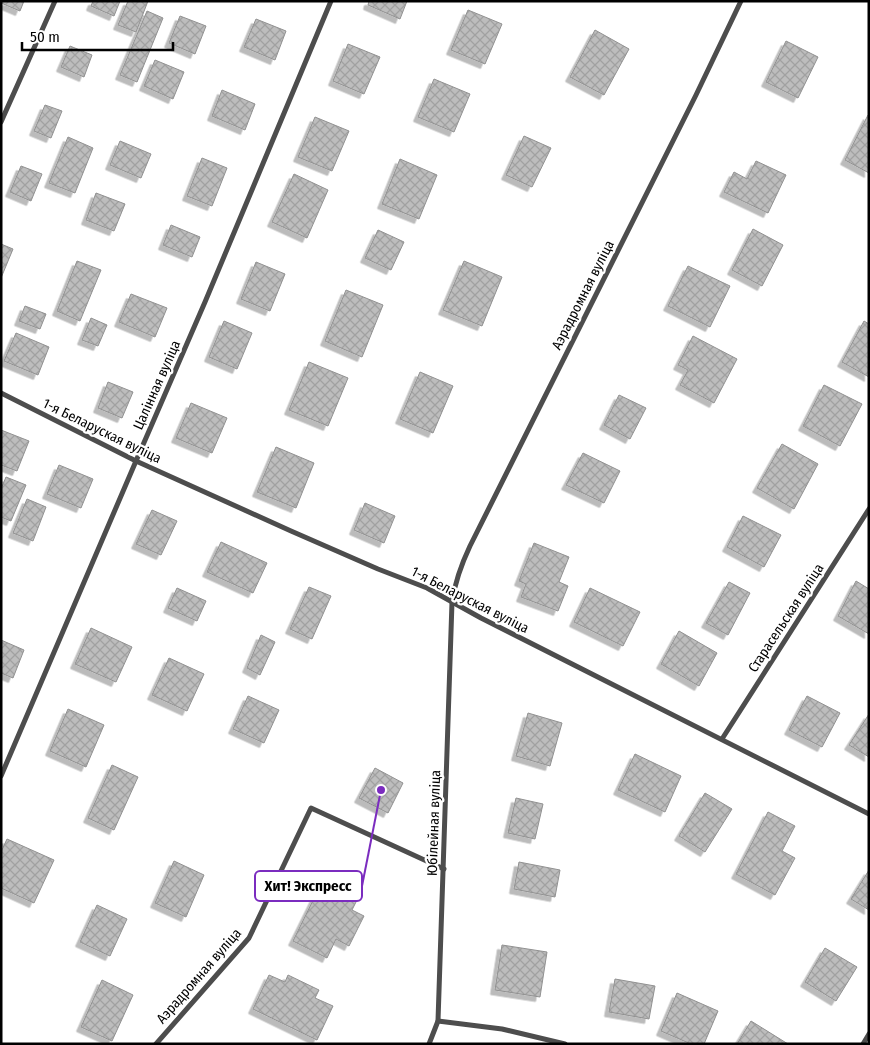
<svg xmlns="http://www.w3.org/2000/svg" width="870" height="1045" font-family="'Fira Sans Condensed',sans-serif">
  <style>
    .building { fill: url(#building-cross-hatch); stroke: #919191; filter: url(#shadow) }
    .lines { fill: none; stroke-linecap: round; stroke-linejoin: round }
    .minor { stroke: #4d4d4d; stroke-width: 5 }
    .labels { text-anchor: middle; dominant-baseline: central; stroke-width: 4.5; stroke-linejoin: round; paint-order: stroke }
    .street-label { font-size: 14px; fill: #000; stroke: #fff }
    .leader { fill: none; stroke: #7b2cbf; stroke-width: 2 }
    .callout-dot { fill: #7b2cbf; stroke: #fff; stroke-width: 2 }
    .callout { fill: #fff; stroke: #7b2cbf; stroke-width: 2 }
    .callout-label { font-size: 15px; text-anchor: middle; font-weight: bold; fill: #000 }
  </style>
  <defs>
    <pattern id="building-cross-hatch" width="8" height="8" patternUnits="userSpaceOnUse" patternTransform="scale(1.25)"><rect width="8" height="8" fill="#bdbdbd"/><path d="M0 0l8 8M0 8l8-8" fill="none" stroke="#a1a1a1"/></pattern>
    <filter id="shadow"><feDropShadow dx="-4.5" dy="4.5" stdDeviation="0" flood-color="#0004"/></filter>
  </defs>
  <rect width="100%" height="100%" fill="#fff"/>
  <g class="building">
    <polygon points="1,1 24,1 20,11 1,3"/>
    <polygon points="93,1 120,1 114,16 91,6"/>
    <polygon points="128,1 148,1 136,32 118,25"/>
    <polygon points="369,1 407,1 400,19 368,5"/>
    <polygon points="468,10 502,24 485,64 451,50"/>
    <polygon points="147,11 163,18 137,82 120,75"/>
    <polygon points="180,16 206,26 195,54 169,43"/>
    <polygon points="256,19 286,31 275,60 244,47"/>
    <polygon points="595,30 629,49 604,95 570,77"/>
    <polygon points="786,41 818,57 798,98 766,82"/>
    <polygon points="348,44 380,57 364,94 333,81"/>
    <polygon points="70,46 92,55 84,77 61,67"/>
    <polygon points="155,60 184,72 173,99 144,86"/>
    <polygon points="434,79 470,94 454,132 418,117"/>
    <polygon points="222,90 255,104 245,130 212,116"/>
    <polygon points="45,105 62,111 51,138 34,131"/>
    <polygon points="868,115 869,116 869,173 845,160"/>
    <polygon points="315,117 349,131 332,171 298,157"/>
    <polygon points="524,136 551,148 532,187 506,175"/>
    <polygon points="68,137 93,148 75,193 49,183"/>
    <polygon points="120,141 151,154 141,178 110,165"/>
    <polygon points="202,158 227,168 212,206 187,196"/>
    <polygon points="400,159 437,175 419,219 382,204"/>
    <polygon points="756,161 786,175 768,213 724,192 734,172 747,179"/>
    <polygon points="21,166 42,174 31,201 10,192"/>
    <polygon points="294,174 328,190 307,238 272,222"/>
    <polygon points="96,193 125,204 114,231 86,220"/>
    <polygon points="171,225 200,237 192,257 163,245"/>
    <polygon points="753,229 783,245 762,286 732,270"/>
    <polygon points="378,230 404,242 391,270 365,258"/>
    <polygon points="1,244 13,249 1,278"/>
    <polygon points="77,261 101,270 80,321 57,311"/>
    <polygon points="464,261 502,277 482,326 443,310"/>
    <polygon points="256,262 285,274 270,311 241,299"/>
    <polygon points="688,266 730,286 710,327 668,306"/>
    <polygon points="346,290 383,305 362,357 325,341"/>
    <polygon points="131,294 167,308 155,337 119,322"/>
    <polygon points="25,306 46,314 40,329 19,321"/>
    <polygon points="91,318 107,325 98,346 82,340"/>
    <polygon points="224,321 252,333 237,369 209,357"/>
    <polygon points="864,321 869,324 869,377 842,362"/>
    <polygon points="16,333 49,347 38,375 4,361"/>
    <polygon points="693,336 737,359 714,403 680,385 688,370 678,365"/>
    <polygon points="309,362 348,378 328,426 289,410"/>
    <polygon points="420,372 453,386 433,433 400,419"/>
    <polygon points="108,382 133,392 122,418 98,408"/>
    <polygon points="824,385 862,404 840,446 803,426"/>
    <polygon points="619,395 646,408 630,439 604,425"/>
    <polygon points="191,403 227,418 212,453 176,438"/>
    <polygon points="1,430 29,441 17,471 1,465"/>
    <polygon points="782,444 818,464 794,509 757,488"/>
    <polygon points="276,447 314,463 296,508 257,492"/>
    <polygon points="583,453 620,471 604,503 566,485"/>
    <polygon points="59,465 93,479 81,508 47,494"/>
    <polygon points="6,477 26,485 11,521 1,517 1,489"/>
    <polygon points="27,499 46,507 33,541 13,533"/>
    <polygon points="365,503 395,516 384,543 354,530"/>
    <polygon points="152,510 177,521 161,555 136,544"/>
    <polygon points="743,516 781,535 764,567 727,547"/>
    <polygon points="221,542 267,563 253,593 207,572"/>
    <polygon points="534,543 569,557 559,582 568,586 558,611 521,597 526,584 519,581"/>
    <polygon points="856,581 869,589 869,634 838,616"/>
    <polygon points="729,582 750,593 728,635 706,623"/>
    <polygon points="309,587 331,596 312,639 290,629"/>
    <polygon points="177,588 206,601 197,621 168,608"/>
    <polygon points="590,588 640,612 623,646 574,622"/>
    <polygon points="91,628 132,647 116,682 75,664"/>
    <polygon points="679,631 717,653 699,686 661,664"/>
    <polygon points="261,635 275,642 260,675 247,668"/>
    <polygon points="1,640 24,650 13,678 1,673"/>
    <polygon points="169,658 204,674 187,711 152,695"/>
    <polygon points="248,696 279,710 264,743 233,729"/>
    <polygon points="807,696 840,713 822,747 789,730"/>
    <polygon points="68,709 104,725 86,767 50,751"/>
    <polygon points="528,713 562,723 550,766 516,756"/>
    <polygon points="869,714 869,757 849,745"/>
    <polygon points="635,754 681,776 665,812 618,790"/>
    <polygon points="112,765 138,777 114,830 88,818"/>
    <polygon points="375,768 403,783 388,813 359,798"/>
    <polygon points="705,793 732,809 705,852 679,836"/>
    <polygon points="516,798 543,804 535,839 508,833"/>
    <polygon points="768,812 795,826 782,851 795,858 775,895 736,874"/>
    <polygon points="7,839 54,860 34,903 1,888 1,852"/>
    <polygon points="174,861 204,875 186,917 155,903"/>
    <polygon points="519,862 560,870 555,897 514,889"/>
    <polygon points="869,870 869,910 851,899"/>
    <polygon points="323,880 358,898 352,910 364,916 349,946 336,939 327,958 293,941"/>
    <polygon points="97,905 127,919 110,956 80,942"/>
    <polygon points="502,945 547,952 540,997 495,990"/>
    <polygon points="825,948 857,967 836,1001 805,982"/>
    <polygon points="269,975 285,982 288,975 319,990 315,998 333,1006 317,1040 253,1009"/>
    <polygon points="615,979 655,986 649,1019 609,1012"/>
    <polygon points="102,980 133,995 112,1041 81,1027"/>
    <polygon points="677,993 718,1011 704,1044 691,1044 661,1031"/>
    <polygon points="751,1021 788,1044 737,1044"/>
  </g>
  <g class="lines">
    <g class="minor">
      <polyline points="1,122 55,1"/>
      <polyline points="1,393 136,461 291,531 378,569 427,588 481,618 869,814"/>
      <polyline points="722,739 869,509"/>
      <polyline points="1,776 136,461 205,302 331,1"/>
      <polyline points="438,1021 502,1029 565,1044"/>
      <polyline points="156,1044 249,938 311,808 444,869"/>
      <path d="M429 1044 438 1021 452 602C455 582 461 565 470 546L696 95 741 1"/>
      <polyline points="863,1044 869,1034"/>
    </g>
  </g>
  <g class="labels">
    <g class="street-label">
      <text transform="translate(583 295) rotate(-63)">Аэрадромная вуліца</text>
      <text transform="translate(157 385) rotate(-66)">Цалінная вуліца</text>
      <text transform="translate(102 431) rotate(26)">1-я Беларуская вуліца</text>
      <text transform="translate(470 600) rotate(27)">1-я Беларуская вуліца</text>
      <text transform="translate(786 618) rotate(-57)">Старасельская вуліца</text>
      <text transform="translate(434 823) rotate(-88)">Юбілейная вуліца</text>
      <text transform="translate(199 976) rotate(-49)">Аэрадромная вуліца</text>
    </g>
  </g>
  <path class="leader" d="M381 790L362 886"/>
  <circle class="callout-dot" cx="381" cy="790" r="5"/>
  <rect class="callout" x="255" y="871" width="107" height="30" rx="5"/>
  <g class="callout-label">
    <text x="308" y="891">Хит! Экспресс</text>
  </g>
  <rect width="870" height="1045" fill="none" stroke="#000000" stroke-width="5"/>
  <path d="M22 42v8h151v-8" fill="none" stroke="#000000" stroke-width="2.5"/>
  <text x="30" y="42" font-size="15" fill="#000000" stroke="#ffffff" stroke-width="4" paint-order="stroke">50 m</text>
</svg>
